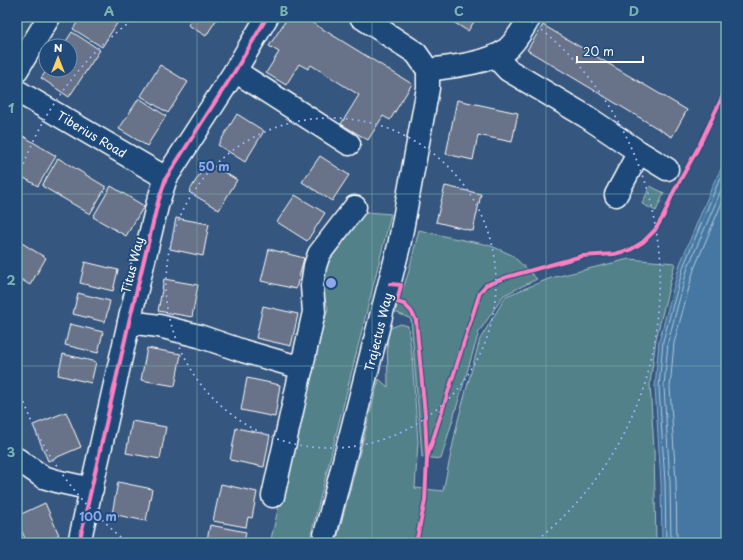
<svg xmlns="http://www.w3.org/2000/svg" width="743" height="560" font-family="'Playpen Sans',sans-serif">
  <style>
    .green { fill: #53818a; stroke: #a9c0c4 }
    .water { fill: #4477a2; stroke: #8fadc7 }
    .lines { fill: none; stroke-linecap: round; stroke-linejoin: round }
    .shore { stroke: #b4c9da; stroke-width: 1 }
    .building { fill: #687288; stroke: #fff }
    .minor-casing { stroke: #fff; stroke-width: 25 }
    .minor { stroke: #1f4a7a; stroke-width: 22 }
    .cycleway-casing { stroke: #1f4a7a; stroke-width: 6 }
    .cycleway { stroke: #ff80c0; stroke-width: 4 }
    .grid { fill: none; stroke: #7bb4af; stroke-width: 1; stroke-opacity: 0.55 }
    .ring { fill: none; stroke: #8ea6ec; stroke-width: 2; stroke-dasharray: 2 4 }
    .labels { text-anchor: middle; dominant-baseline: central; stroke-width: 4; stroke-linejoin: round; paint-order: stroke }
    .street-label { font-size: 12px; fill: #fff; stroke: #1f4a7a }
    .centre { fill: #8ea6ec; stroke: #1f4a7a; stroke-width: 2 }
    .ring-label { font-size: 12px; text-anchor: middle; font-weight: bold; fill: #8ea6ec; stroke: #1f4a7a; stroke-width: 4; stroke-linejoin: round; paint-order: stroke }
    .neatline { fill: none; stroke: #7bb4af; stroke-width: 1.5 }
    .grid-label { font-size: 13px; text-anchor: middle; font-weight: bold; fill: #7bb4af }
  </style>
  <rect width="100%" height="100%" fill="#35567e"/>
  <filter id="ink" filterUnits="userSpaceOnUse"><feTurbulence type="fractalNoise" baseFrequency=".025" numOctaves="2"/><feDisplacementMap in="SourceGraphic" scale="8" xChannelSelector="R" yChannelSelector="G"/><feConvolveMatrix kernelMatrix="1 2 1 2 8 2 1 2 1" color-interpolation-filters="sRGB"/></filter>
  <g filter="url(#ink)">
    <g class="green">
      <polygon points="650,186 664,193 656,211 642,204"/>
      <polygon points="367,212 391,214 309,543 270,543 282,493 298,416 328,308 319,284 323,270 349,225"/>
      <polygon points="419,230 448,237 489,245 512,255 537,279 504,295 479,332 441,459 422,457 411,319 395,312 408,274"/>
      <polygon points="629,259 675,263 656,339 650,384 654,449 656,543 336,543 379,379 388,387 387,329 401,324 408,326 412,356 418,442 415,488 443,491 458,420 480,339 506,296 551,278"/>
    </g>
    <polygon class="water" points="726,160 726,543 662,543 661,483 655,387 659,341 680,264 714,182"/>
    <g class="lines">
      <g class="shore">
        <polyline points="666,543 665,483 659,387 663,341 684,265 718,183 726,169"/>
        <polyline points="671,543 670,482 664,387 668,342 688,267 726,179"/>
        <polyline points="677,543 676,482 670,388 674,343 694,269 726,193"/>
      </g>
    </g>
    <g class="building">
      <polygon points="81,17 121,17 102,47 73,29"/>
      <polygon points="193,17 218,17 206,36 188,25"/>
      <polygon points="288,17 303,17 412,84 390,120 383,116 368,140 341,124 359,95 311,65 308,69 299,64 286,85 266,73 279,52 269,46"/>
      <polygon points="445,17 477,17 468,31"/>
      <polygon points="543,25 687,110 672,137 527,50"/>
      <polygon points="72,32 100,50 69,97 41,78 47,70 70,70 70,46 63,46"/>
      <polygon points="160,65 188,82 168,113 141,96"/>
      <polygon points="139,98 166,116 147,146 119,129"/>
      <polygon points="457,100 518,113 512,142 478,135 473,160 446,154"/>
      <polygon points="237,114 264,131 245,162 218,145"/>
      <polygon points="23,136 56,156 38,186 17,174 17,147"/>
      <polygon points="320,156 349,175 332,201 302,182"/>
      <polygon points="58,158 106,187 90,214 42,186"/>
      <polygon points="207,162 237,180 219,210 189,192"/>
      <polygon points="111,186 144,206 126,236 93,217"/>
      <polygon points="445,186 481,194 473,231 436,222"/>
      <polygon points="295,195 325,213 307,241 277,222"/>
      <polygon points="176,218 209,224 203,256 170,249"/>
      <polygon points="17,240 46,258 30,285 17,277"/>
      <polygon points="269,249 304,258 296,289 261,281"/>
      <polygon points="85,262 118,270 113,291 80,283"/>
      <polygon points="164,279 198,285 192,317 158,311"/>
      <polygon points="78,293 110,301 105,322 73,314"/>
      <polygon points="263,306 298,314 291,346 256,338"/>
      <polygon points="70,324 103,332 98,353 65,345"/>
      <polygon points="147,348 181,354 175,386 141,380"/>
      <polygon points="63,354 96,362 91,383 58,375"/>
      <polygon points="247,378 280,385 275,417 241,410"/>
      <polygon points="66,412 81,447 48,461 33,425"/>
      <polygon points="132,421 166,427 160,459 126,453"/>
      <polygon points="236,428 270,435 264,467 230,460"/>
      <polygon points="118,482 152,489 146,521 112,514"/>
      <polygon points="221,484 257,492 252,518 248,517 246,527 213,521"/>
      <polygon points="45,503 59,535 40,543 27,543 17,520 17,516"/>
      <polygon points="210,525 246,532 244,543 197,543 198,538 207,540"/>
    </g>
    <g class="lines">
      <defs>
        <g id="minor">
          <path d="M361 17 416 53 428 70C449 67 490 63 506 50 517 41 523 28 530 17"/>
          <polyline points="495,56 508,70 587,117 639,152 667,169"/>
          <polyline points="17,70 49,17"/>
          <polyline points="235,71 349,144"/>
          <polyline points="17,91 166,178"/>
          <polyline points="616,195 639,152"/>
          <polyline points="129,322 159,326 199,336 243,351 302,368"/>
          <polyline points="17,459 43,477 60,482 92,489"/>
          <polyline points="273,496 314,312 312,286 315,266 319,254 355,207"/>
          <polyline points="79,543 129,322 158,202 166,178 235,71 267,17"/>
          <polyline points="323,543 399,246 428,88 428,70"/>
        </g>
      </defs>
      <use href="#minor" class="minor-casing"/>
      <use href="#minor" class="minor"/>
      <defs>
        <g id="cycleway">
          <polyline points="390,284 401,285 397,302 404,304 411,311 416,320 425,415 427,458 425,501 416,543"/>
          <polyline points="427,458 480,292 486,285 507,277 582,256 614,254 630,250 643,242 655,230 664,215 673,193 698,148 726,89"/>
          <polyline points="79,543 129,322 158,202 166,178 235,71 267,17"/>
        </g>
      </defs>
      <use href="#cycleway" class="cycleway-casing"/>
      <use href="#cycleway" class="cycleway"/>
    </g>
  </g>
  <path class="grid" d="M197 17V543M372 17V543M546 17V543M17 194H726M17 366H726"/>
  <g class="ring">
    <circle cx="331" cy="283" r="165"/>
    <path d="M126 541A330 330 0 0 1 17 385M17 181A330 330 0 0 1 135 18M527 18A330 330 0 0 1 536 541"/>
  </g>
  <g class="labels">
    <g class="street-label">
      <text transform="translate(92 134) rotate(31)">Tiberius Road</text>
      <text transform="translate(132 265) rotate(-76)">Titus Way</text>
      <text transform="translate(378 332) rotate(-76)">Trajectus Way</text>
    </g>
  </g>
  <circle cx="331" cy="283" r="6" class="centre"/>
  <g class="ring-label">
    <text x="214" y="171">50 m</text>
    <text x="98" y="521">100 m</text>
  </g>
  <rect width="743" height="560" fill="none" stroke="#1f4a7a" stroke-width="44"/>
  <g transform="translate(58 58)"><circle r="19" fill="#1f4a7a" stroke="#7992af"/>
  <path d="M0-3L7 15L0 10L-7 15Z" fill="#ffd166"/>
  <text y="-6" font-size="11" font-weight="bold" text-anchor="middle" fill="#ffffff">N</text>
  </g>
  <path d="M577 56v6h66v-6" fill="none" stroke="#ffffff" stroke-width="2"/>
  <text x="583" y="56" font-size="12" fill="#ffffff" stroke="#1f4a7a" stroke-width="3" paint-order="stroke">20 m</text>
  <rect x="22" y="22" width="699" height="516" class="neatline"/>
  <g class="grid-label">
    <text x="109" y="16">A</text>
    <text x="284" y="16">B</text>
    <text x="459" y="16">C</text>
    <text x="634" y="16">D</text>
    <text x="11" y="113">1</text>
    <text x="11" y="285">2</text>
    <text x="11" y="457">3</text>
  </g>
</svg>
